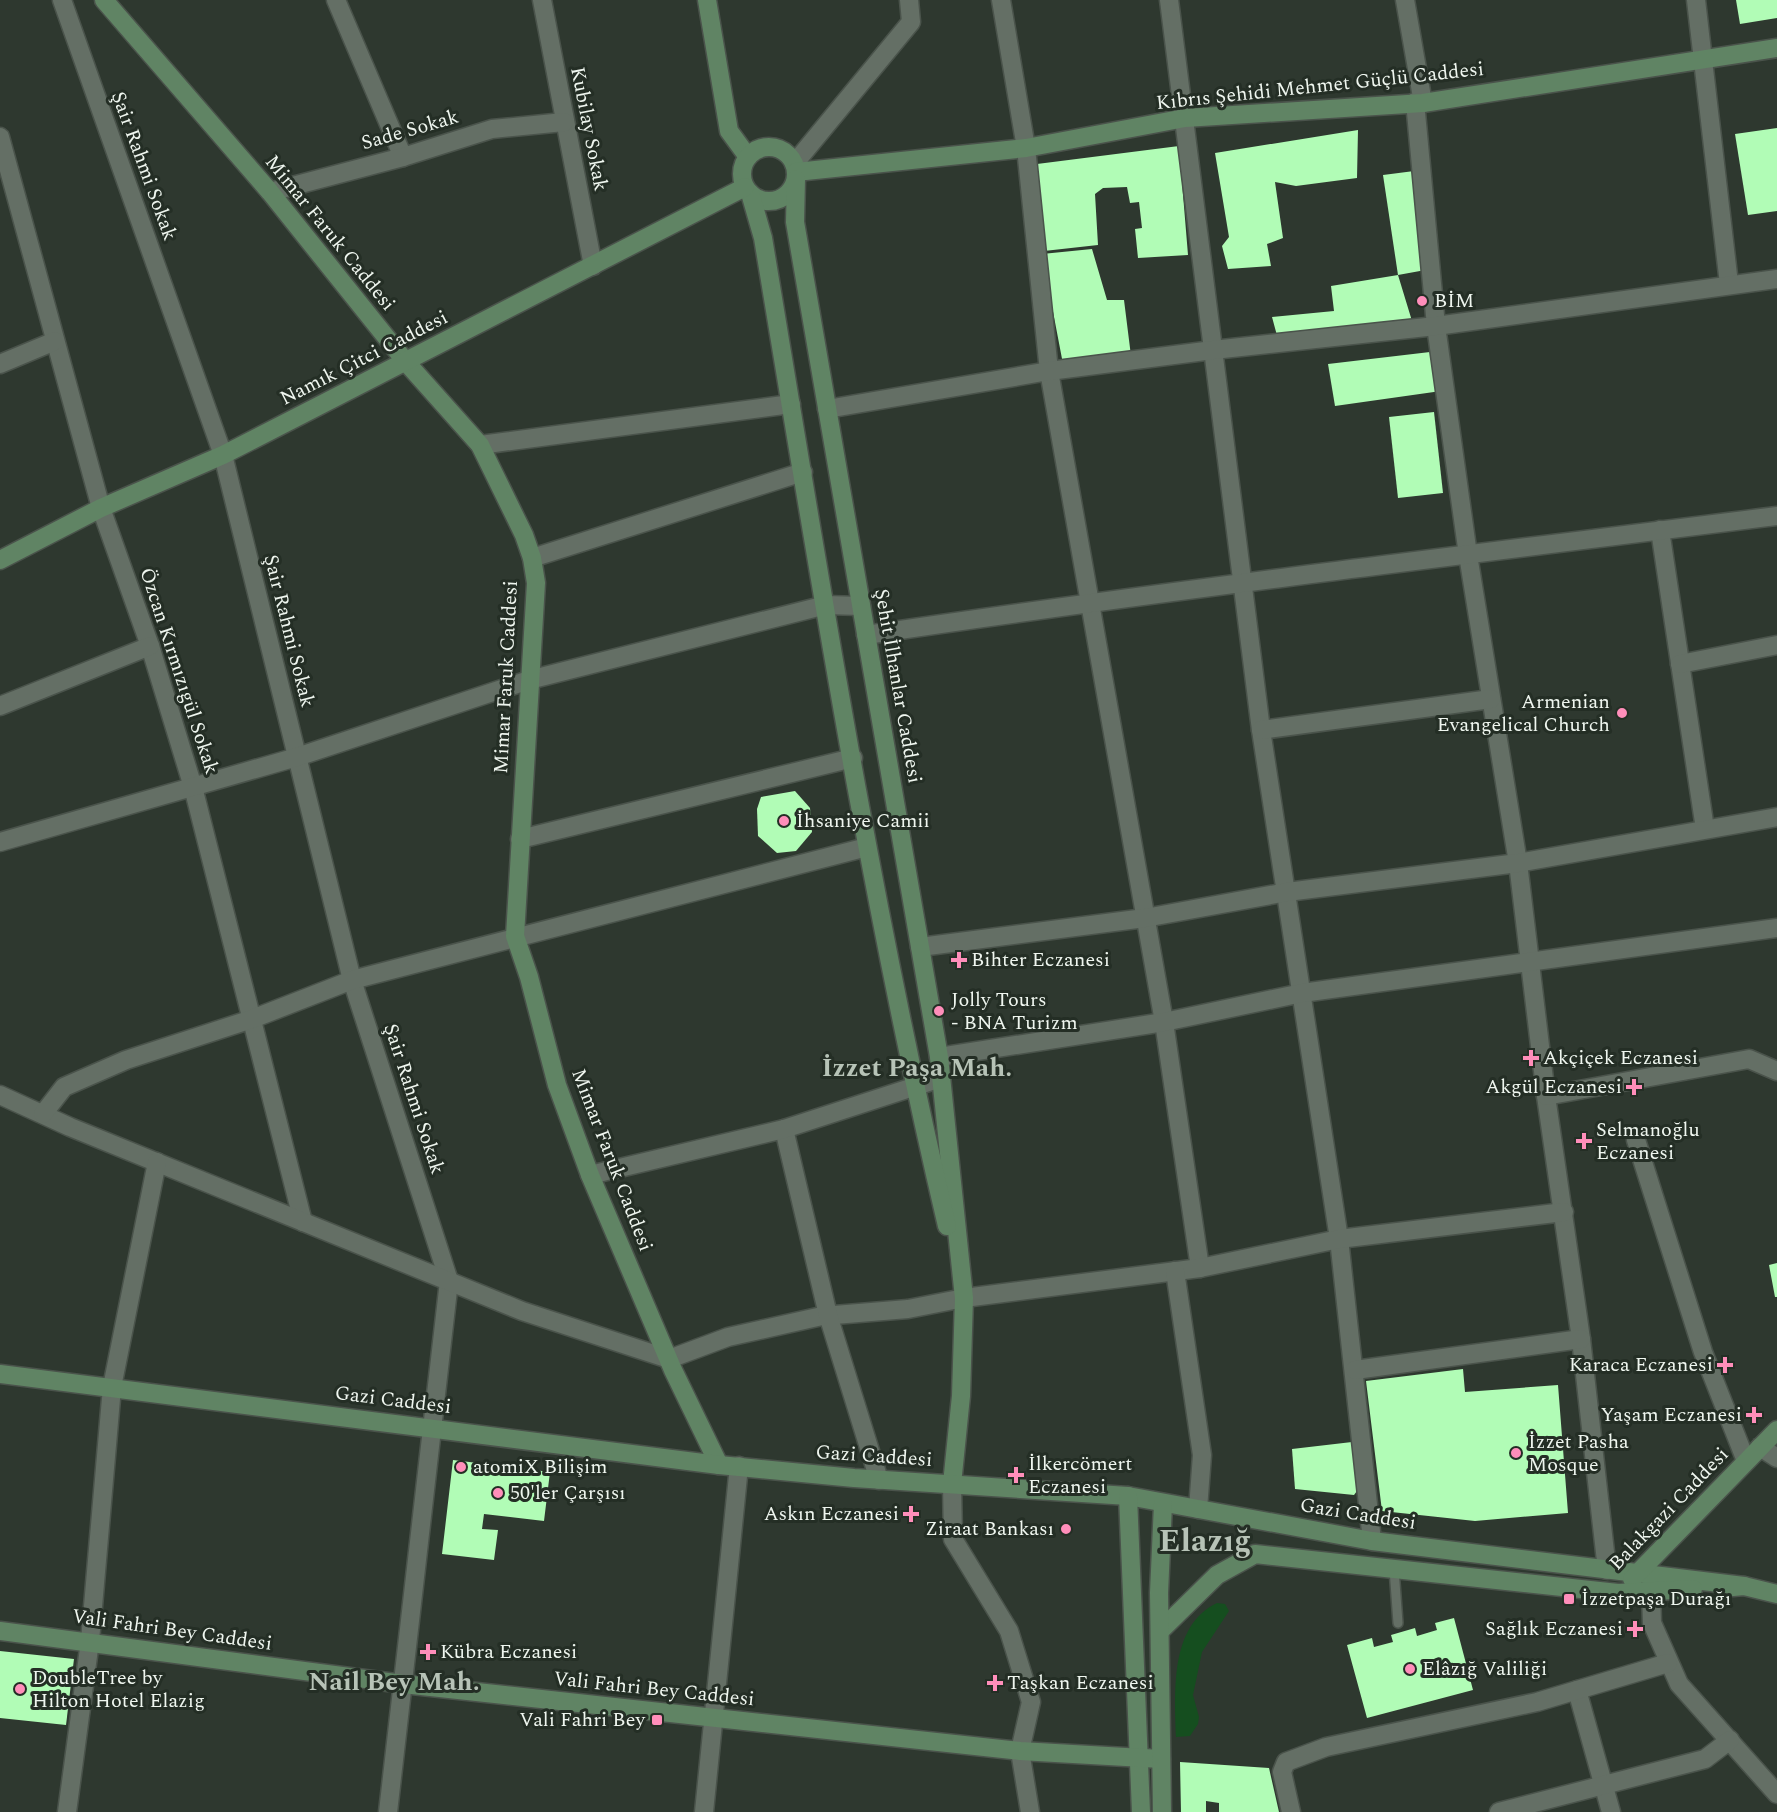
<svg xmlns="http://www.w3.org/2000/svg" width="1777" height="1812" font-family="Spectral,serif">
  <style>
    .green { fill: #154e1f }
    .building { fill: #b1fcb6 }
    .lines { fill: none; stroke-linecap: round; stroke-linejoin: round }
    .lane-casing { stroke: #4a534b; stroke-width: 12 }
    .street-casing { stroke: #4a534b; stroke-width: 21 }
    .secondary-casing { stroke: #4a534b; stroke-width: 21 }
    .lane { stroke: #646f65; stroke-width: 9 }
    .street { stroke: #646f65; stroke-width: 18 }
    .secondary { stroke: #608464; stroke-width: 18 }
    .poi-dot { fill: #ff8eba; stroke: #242e25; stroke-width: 2 }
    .labels { text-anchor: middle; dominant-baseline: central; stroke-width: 6; stroke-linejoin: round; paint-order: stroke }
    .street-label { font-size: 20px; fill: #eff6ef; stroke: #242e25 }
    .poi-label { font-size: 20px; fill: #eff6ef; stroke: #242e25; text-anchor: start }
    .district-label { font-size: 26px; font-weight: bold; fill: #b7c3b7; stroke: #242e25 }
    .town-label { font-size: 32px; font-weight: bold; fill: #b7c3b7; stroke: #242e25 }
  </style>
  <rect width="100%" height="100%" fill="#2e382f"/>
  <path class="green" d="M1217 1603 1225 1604 1229 1611 1202 1652 1193 1695 1199 1717 1198 1724 1190 1736 1176 1737C1175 1692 1169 1626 1217 1603Z"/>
  <g class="building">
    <polygon points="1736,0 1777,0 1777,18 1740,24"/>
    <polygon points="1777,128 1777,211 1748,215 1735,134"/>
    <polygon points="1358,130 1357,178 1296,186 1275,182 1283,238 1267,244 1271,266 1228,269 1222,246 1229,237 1215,153"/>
    <polygon points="1179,146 1188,255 1138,258 1135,229 1142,228 1139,202 1130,203 1127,187 1103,188 1095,194 1098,245 1044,251 1037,164"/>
    <polygon points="1422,170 1431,269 1398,275 1383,175"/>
    <polygon points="1092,249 1107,300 1124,300 1131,356 1063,364 1042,254"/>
    <polygon points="1398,275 1412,321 1279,343 1272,317 1334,311 1331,286"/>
    <polygon points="1430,352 1441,391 1335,406 1328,364"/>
    <polygon points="1434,412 1443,493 1398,498 1389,417"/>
    <polygon points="795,791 810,808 812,832 796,851 777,853 758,836 757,809 761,797"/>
    <polygon points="1777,1263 1777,1297 1775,1297 1769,1265"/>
    <polygon points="1463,1369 1465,1392 1558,1385 1568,1513 1475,1521 1382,1511 1366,1381"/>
    <polygon points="1352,1442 1360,1487 1354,1495 1295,1489 1292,1449"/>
    <polygon points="453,1460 550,1472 544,1521 484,1514 482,1529 498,1530 494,1560 442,1554"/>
    <polygon points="1454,1618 1473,1690 1367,1718 1347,1645 1372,1638 1374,1647 1393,1642 1391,1635 1415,1628 1417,1636 1437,1630 1435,1623"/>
    <polygon points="0,1651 74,1659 66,1725 0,1718"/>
    <polygon points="1180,1762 1269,1768 1279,1812 1219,1812 1219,1803 1206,1801 1206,1812 1181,1812"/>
  </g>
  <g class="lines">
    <defs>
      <polyline id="lane" points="1394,1569 1398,1623"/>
      <g id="street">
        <polyline points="62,0 223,455 352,980 449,1281 388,1812"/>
        <polyline points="336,0 403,157"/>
        <polyline points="542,0 593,266"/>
        <polyline points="1001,0 1026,148 1049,371 1164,1022 1200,1268"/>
        <polyline points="1169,0 1261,730 1339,1239 1372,1541"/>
        <polyline points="1405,0 1423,103"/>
        <polyline points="1696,0 1729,284"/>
        <polyline points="1415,102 1436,326 1468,555 1518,863 1546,1096 1581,1339 1607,1570"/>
        <polyline points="0,137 101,508 150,646 193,787 303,1222"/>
        <polyline points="794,164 911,22 909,0"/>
        <polyline points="270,192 403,157 492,129 564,122"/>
        <polyline points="0,364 55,341"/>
        <polyline points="827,409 1049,371 1213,350 1436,326 1777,279"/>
        <polyline points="480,445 791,404"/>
        <polyline points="1660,530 1705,829"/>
        <polyline points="532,558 803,472"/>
        <path d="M866 635C1169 590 1473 554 1777 516"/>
        <polyline points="1680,664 1777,645"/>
        <polyline points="0,706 150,646"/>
        <polyline points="1261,730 1491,699"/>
        <polyline points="520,839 853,758"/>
        <polyline points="0,842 297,757 529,680 826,605 861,606"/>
        <polyline points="920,947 1145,918 1287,892 1518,863 1777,817"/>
        <polyline points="939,1057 1164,1022 1302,993 1777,928"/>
        <polyline points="0,1095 70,1127 522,1311 669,1359 728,1337 822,1316 908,1309 964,1298 1200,1268 1339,1239 1564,1212"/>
        <polyline points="1546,1096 1749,1059 1777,1071"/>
        <polyline points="43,1114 64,1087 126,1060 252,1019 352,980 867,847"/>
        <polyline points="784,1129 828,1315 879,1480"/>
        <polyline points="1636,1140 1703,1352 1746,1461"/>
        <polyline points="590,1175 784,1129 941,1078"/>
        <polyline points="1175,1271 1202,1455 1198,1509"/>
        <polyline points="1355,1370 1581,1339"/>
        <polyline points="1760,1447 1777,1458"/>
        <polyline points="952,1484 953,1539 1009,1631 1031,1702 1020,1751 1030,1812"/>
        <polyline points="1651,1591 1652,1623 1679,1684 1777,1794"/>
        <polyline points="1577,1690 1611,1812"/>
        <polyline points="67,1812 90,1641 112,1387 157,1162"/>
        <polyline points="704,1812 739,1466"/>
        <polyline points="1291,1812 1282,1772 1286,1762 1326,1747 1537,1702 1668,1663"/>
        <polyline points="1499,1812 1705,1759 1730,1740"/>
      </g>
      <g id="secondary">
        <polyline points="104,0 270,192 406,362 480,445 524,535 532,558 536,583 515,936 529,977 557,1085 590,1175 673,1370 719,1465"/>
        <polyline points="707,0 729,131 748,157"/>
        <circle cx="769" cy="174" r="27"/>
        <polyline points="796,172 1026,148 1185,118 1423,103 1777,48"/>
        <polyline points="796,179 795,222 939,1057 964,1298 961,1396 952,1484"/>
        <path d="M750 193 763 238C818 568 870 900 947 1226"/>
        <polyline points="0,560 101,508 223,455 745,187"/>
        <polyline points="0,1374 719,1465 854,1478 1128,1496 1372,1541 1744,1586"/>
        <polyline points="1128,1496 1141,1812"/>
        <polyline points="1632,1579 1777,1430"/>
        <polyline points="1733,1587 1744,1586 1777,1594"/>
        <polyline points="1161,1630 1217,1575 1255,1554 1618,1593 1693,1589"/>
        <polyline points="0,1631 403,1684 1020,1751 1161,1759"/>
        <polyline points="1162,1812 1159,1593 1163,1504"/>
      </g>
    </defs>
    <use href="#lane" class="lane-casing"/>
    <use href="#street" class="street-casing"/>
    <use href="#secondary" class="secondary-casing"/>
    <use href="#lane" class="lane"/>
    <use href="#street" class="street"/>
    <use href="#secondary" class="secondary"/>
  </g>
  <g class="poi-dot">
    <circle cx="1422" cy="301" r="6"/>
    <circle cx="1622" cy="713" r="6"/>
    <circle cx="784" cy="821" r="6"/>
    <path d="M956 951h6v6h6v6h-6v6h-6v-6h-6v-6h6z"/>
    <circle cx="939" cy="1011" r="6"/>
    <path d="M1528 1049h6v6h6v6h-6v6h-6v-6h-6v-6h6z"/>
    <path d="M1631 1078h6v6h6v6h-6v6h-6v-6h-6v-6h6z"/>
    <path d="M1581 1132h6v6h6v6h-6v6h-6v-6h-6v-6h6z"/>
    <path d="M1722 1356h6v6h6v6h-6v6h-6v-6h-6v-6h6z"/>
    <path d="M1751 1406h6v6h6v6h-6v6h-6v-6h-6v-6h6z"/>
    <circle cx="1516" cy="1453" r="6"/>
    <circle cx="461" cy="1467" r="6"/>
    <path d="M1013 1466h6v6h6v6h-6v6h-6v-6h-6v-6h6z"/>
    <circle cx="498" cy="1493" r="6"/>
    <path d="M908 1505h6v6h6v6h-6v6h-6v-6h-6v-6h6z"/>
    <circle cx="1066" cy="1529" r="6"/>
    <rect x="1563" y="1593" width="12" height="12" rx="3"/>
    <path d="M1632 1620h6v6h6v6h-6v6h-6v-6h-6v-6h6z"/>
    <path d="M425 1643h6v6h6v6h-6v6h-6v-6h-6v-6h6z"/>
    <circle cx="1410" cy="1669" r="6"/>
    <path d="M992 1674h6v6h6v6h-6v6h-6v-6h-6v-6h6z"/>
    <circle cx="20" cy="1689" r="6"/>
    <rect x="651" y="1714" width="12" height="12" rx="3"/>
  </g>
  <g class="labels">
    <g class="street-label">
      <text transform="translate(1320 86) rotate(-6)">Kıbrıs Şehidi Mehmet Güçlü Caddesi</text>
      <text transform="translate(589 129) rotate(79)">Kubilay Sokak</text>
      <text transform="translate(410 130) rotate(-16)">Sade Sokak</text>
      <text transform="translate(144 166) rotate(70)">Şair Rahmi Sokak</text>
      <text transform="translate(330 233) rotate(51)">Mimar Faruk Caddesi</text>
      <text transform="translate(364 358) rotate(-27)">Namık Çitci Caddesi</text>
      <text transform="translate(289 631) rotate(76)">Şair Rahmi Sokak</text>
      <text transform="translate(179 671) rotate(72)">Özcan Kırmızıgül Sokak</text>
      <text transform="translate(506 677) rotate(-87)">Mimar Faruk Caddesi</text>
      <text transform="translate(898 686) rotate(80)">Şehit İlhanlar Caddesi</text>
      <text transform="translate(414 1099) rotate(72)">Şair Rahmi Sokak</text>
      <text transform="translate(612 1160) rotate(69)">Mimar Faruk Caddesi</text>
      <text transform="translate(393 1400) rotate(7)">Gazi Caddesi</text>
      <text transform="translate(874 1456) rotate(4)">Gazi Caddesi</text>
      <text transform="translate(1669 1509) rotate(-46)">Balakgazi Caddesi</text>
      <text transform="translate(1358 1514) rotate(9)">Gazi Caddesi</text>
      <text transform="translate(172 1630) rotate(8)">Vali Fahri Bey Caddesi</text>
      <text transform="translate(654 1689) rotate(6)">Vali Fahri Bey Caddesi</text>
    </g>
    <g class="poi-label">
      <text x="1434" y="301">BİM</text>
      <text x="1610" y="702" text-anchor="end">Armenian<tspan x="1610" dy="23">Evangelical Church</tspan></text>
      <text x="796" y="821">İhsaniye Camii</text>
      <text x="971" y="960">Bihter Eczanesi</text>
      <text x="951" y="1000">Jolly Tours<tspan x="951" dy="23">- BNA Turizm</tspan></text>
      <text x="1543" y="1058">Akçiçek Eczanesi</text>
      <text x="1622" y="1087" text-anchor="end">Akgül Eczanesi</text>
      <text x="1596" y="1130">Selmanoğlu<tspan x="1596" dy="23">Eczanesi</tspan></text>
      <text x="1713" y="1365" text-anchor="end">Karaca Eczanesi</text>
      <text x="1742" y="1415" text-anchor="end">Yaşam Eczanesi</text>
      <text x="1528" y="1442">İzzet Pasha<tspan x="1528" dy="23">Mosque</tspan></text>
      <text x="1028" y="1464">İlkercömert<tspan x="1028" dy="23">Eczanesi</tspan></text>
      <text x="473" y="1467">atomiX Bilişim</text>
      <text x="510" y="1493">50'ler Çarşısı</text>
      <text x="899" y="1514" text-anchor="end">Askın Eczanesi</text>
      <text x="1054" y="1529" text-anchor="end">Ziraat Bankası</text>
      <text x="1581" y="1599">İzzetpaşa Durağı</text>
      <text x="1623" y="1629" text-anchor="end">Sağlık Eczanesi</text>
      <text x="440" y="1652">Kübra Eczanesi</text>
      <text x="1422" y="1669">Elâzığ Valiliği</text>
      <text x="32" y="1678">DoubleTree by<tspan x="32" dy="23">Hilton Hotel Elazig</tspan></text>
      <text x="1007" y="1683">Taşkan Eczanesi</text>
      <text x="645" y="1720" text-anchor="end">Vali Fahri Bey</text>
    </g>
    <g class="district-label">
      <text x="917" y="1068">İzzet Paşa Mah.</text>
      <text x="394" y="1682">Nail Bey Mah.</text>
    </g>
    <g class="town-label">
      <text x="1205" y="1541">Elazığ</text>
    </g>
  </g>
</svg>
